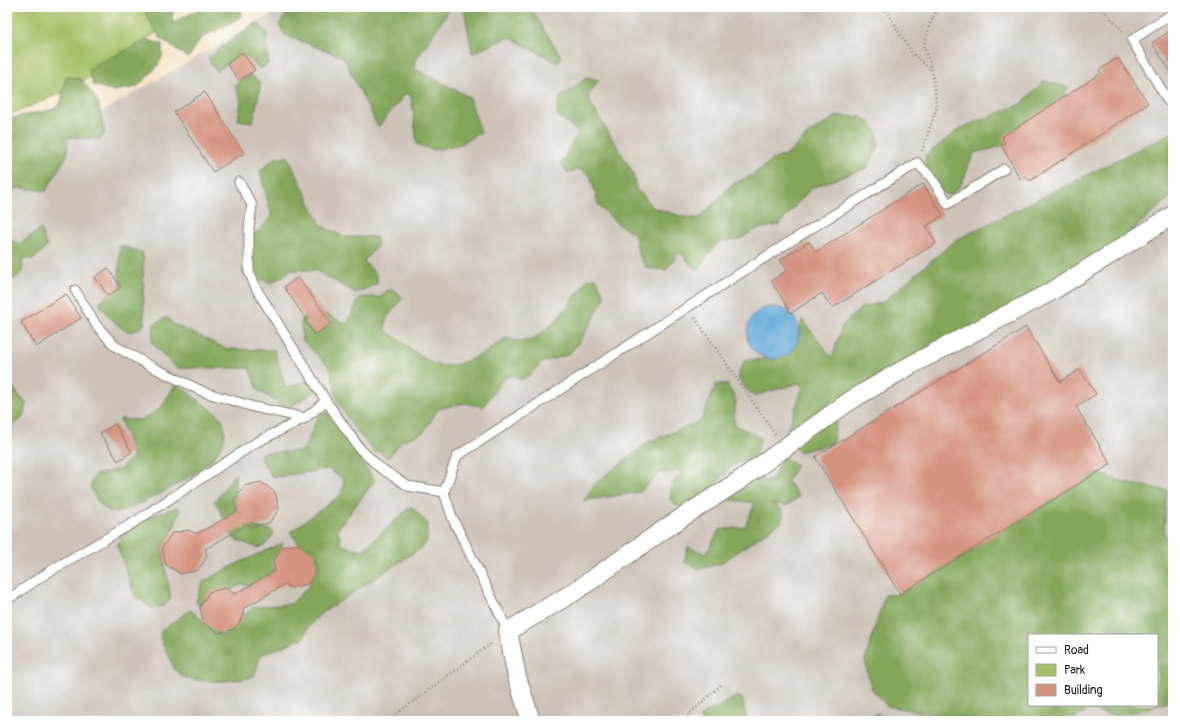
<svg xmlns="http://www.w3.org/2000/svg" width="1180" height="728" font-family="Pangolin,sans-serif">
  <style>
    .industrial { fill: #ccc2b9; fill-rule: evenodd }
    .green { fill: #a4bf65; stroke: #606e40 }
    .forest { fill: #83a65a; stroke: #50613b; fill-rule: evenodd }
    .water { fill: #60a8d7; stroke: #3e627a }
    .building { fill: #d4937f }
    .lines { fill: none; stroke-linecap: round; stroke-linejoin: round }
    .service-casing { stroke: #877e70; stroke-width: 11 }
    .minor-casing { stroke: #877e70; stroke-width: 20 }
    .path { stroke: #877e70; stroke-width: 2.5; stroke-dasharray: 1 3; stroke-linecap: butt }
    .service { stroke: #fff; stroke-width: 9 }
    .minor { stroke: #fff; stroke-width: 18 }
  </style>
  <rect width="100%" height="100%" fill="#fff"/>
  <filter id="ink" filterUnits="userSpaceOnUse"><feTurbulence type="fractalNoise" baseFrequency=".025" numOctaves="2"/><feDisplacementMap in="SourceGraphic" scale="8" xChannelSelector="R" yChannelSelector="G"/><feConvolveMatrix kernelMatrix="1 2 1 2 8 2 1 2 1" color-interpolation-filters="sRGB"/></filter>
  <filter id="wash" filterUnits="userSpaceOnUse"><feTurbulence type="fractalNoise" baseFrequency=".012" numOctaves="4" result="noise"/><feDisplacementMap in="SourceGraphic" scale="16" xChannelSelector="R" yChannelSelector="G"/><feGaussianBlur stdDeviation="0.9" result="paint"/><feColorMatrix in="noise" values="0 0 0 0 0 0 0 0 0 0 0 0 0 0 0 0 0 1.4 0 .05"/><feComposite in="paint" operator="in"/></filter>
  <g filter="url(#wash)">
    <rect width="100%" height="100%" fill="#f2e1c4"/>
    <path class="industrial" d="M284 7H1173V721H7V166ZM1029 635H1157V705H1029Z"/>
    <polygon class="green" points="7,7 145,7 162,29 73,88 7,116"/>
    <g class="forest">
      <polygon points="142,7 172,7 173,10 172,23 205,7 243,7 240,18 201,38 189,57 185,56 159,37"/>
      <polygon points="293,7 451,7 414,63 415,69 469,97 481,132 461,144 434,150 417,144 411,96 406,93 378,127 343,57 285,35 279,24"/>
      <polygon points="464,7 530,7 562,58 558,63 509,37 472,53"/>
      <polygon points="257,23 267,32 268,64 260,69 242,53 216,71 208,58 253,24"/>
      <polygon points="148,40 162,44 162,57 156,68 137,87 113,91 93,85 89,70 96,64"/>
      <polygon points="248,73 261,83 253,122 238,120 241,101 235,86"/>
      <polygon points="66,76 82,80 98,102 105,134 99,139 68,137 67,155 46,191 20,188 7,192 7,119 54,109 61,102"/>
      <polygon points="588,77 599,80 589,94 589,101 633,173 636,190 645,197 651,207 688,218 700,218 732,184 751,176 772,160 788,154 808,134 837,116 861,117 869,121 877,132 879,146 867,168 811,188 779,225 756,229 738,240 718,242 697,271 679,252 666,270 646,268 640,257 634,233 619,225 599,206 590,175 579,169 568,173 561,164 578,132 557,115 559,98"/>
      <path d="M1044 81 1069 87 1052 116 999 147 974 153 961 185 950 195C932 191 922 173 926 155L961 128 1021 104Z"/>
      <polygon points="1171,133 1173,134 1173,195 1086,270 785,436 803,388 799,383 753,396 739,380 739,373 745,360 779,358 798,341 802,319 832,358 842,326 860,308 883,302 956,240"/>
      <polygon points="276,157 288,157 321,225 344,237 376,237 378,245 364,261 377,276 377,284 356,293 314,270 291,270 272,283 243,273 251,238 272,217 260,171"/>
      <polygon points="41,229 47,247 34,259 22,258 23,271 14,280 7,275 7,237 19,244"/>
      <path d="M120 245 143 253 144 325C139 329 134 333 127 331 121 330 100 308 99 302L121 287 119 276Z"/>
      <path d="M596 278 605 297 585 334 569 354 541 363 531 374 521 380 510 375 503 379 483 407 465 403 438 409 424 432 402 441 388 458 379 451 375 453 350 423 337 399 330 368 302 340 301 319 317 310 347 324 360 297H381L387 290H395L403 298 387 317 385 330C396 337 425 361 434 364 458 371 488 352 505 338 510 339 515 341 520 341 546 343 574 297 588 279Z"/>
      <polygon points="167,317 173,324 227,349 274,350 286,388 308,380 316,384 315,392 288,408 284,407 258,390 249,368 178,368 174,366 152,343 154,324"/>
      <path d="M176 384 220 416C248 460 149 499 120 512 102 513 98 501 90 487L95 475 120 469 132 457V452L120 419 141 420 160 409Z"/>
      <polygon points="716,384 727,384 736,400 734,424 761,438 755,456 733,465 693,508 679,507 670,499 672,483 682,473 678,471 660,473 640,492 583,501 597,482 648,442 701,421"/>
      <polygon points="7,388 13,388 26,403 23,417 7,432"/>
      <path d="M323 413H327L375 480 338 529 341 545 363 550 411 506 427 523V541L421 548 319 615 307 629 304 638 261 655 254 676C241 682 188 685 178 673 173 669 171 660 168 654 163 646 159 640 161 631L190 610 222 636 253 607 291 604 310 585 316 558 313 553 299 544 290 532 341 495 344 483 343 479 328 469 276 477 271 475 260 458 261 453 303 451 319 415Z"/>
      <polygon points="834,418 837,421 832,444 799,452 790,445"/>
      <polygon points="782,457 797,465 787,481 799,497 786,506 771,503 784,511 781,522 720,564 699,569 684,562 688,547 706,554 719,530 745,527 755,503 730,500 752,479 772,481"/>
      <path d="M1096 473 1131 484 1167 490 1164 532 1173 551V700L1149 709 1115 715 1088 710 1070 721H957L953 718 887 706 871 688 865 660 885 595 900 594ZM1029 635H1157V705H1029Z"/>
      <polygon points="235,474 237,524 271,530 274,533 266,544 258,548 234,539 215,501"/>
      <polygon points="177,507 180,511 172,533 162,548 171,599 164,606 152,608 135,596 117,545 133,523"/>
      <polygon points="283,543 266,592 242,584 200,607 196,602 203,582 236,564"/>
      <polygon points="737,696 742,698 747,721 700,721 701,716"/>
      <polygon points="878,713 887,721 862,721"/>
    </g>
    <circle class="water" cx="773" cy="333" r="26"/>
    <g id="blocks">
      <g class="building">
        <polygon points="1173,29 1173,75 1152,43"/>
        <polygon points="242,52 255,70 240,81 227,64"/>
        <polygon points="1118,58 1148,103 1030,181 1026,176 1021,180 1001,145 1005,143 1002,137 1101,73 1099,70"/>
        <polygon points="205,92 244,153 213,172 174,112"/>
        <polygon points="923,184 943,215 926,226 936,243 832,308 822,293 791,313 771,281 787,270 780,260 809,242 816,252"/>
        <polygon points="108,268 121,287 108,296 95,277"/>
        <polygon points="298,277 331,323 315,335 305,321 307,320 284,287"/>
        <polygon points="66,294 81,318 36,347 21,322"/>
        <polygon points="1026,327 1060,382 1080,369 1096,394 1076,407 1111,464 900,594 815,457"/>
        <polygon points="115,424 132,452 118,461 100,433"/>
        <polygon points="261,482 275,492 279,509 269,523 252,527 248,524 205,549 207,556 198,570 181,574 166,565 162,548 172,533 189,530 196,534 210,527 237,511 234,500 244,486"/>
        <polygon points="299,544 314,553 317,570 308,584 291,588 285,584 243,609 244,615 235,629 218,633 204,623 200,607 209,592 226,588 235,594 275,571 273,562 282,547"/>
      </g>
    </g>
  </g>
  <g filter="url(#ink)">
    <use href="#blocks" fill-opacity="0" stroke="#877e70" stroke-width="1"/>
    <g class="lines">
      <defs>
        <g id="service">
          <polyline points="1173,13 1132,40 1168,101 1173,98"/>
          <polyline points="239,182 252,205 249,228 249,272 257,290 326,401 360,449 379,467 408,486 444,492 457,456 767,256 917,163 931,177 948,204 1004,169"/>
          <polyline points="75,290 97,326 115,346 152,367 204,392 254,407 305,418"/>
          <polyline points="444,492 452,517 508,631"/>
          <polyline points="7,600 50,571 133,523 257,442 305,418 326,401"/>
        </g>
        <polyline id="minor" points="531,721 517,677 508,631 574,592 672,524 740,480 851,400 911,365 1054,290 1173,215"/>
      </defs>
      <use href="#service" class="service-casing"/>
      <use href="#minor" class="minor-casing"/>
      <g class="path">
        <polyline points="884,7 912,53 931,70"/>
        <polyline points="1100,7 1123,31"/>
        <polyline points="922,151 937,107 932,70 924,47 930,23 939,7"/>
        <polyline points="695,318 775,434"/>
        <polyline points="387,721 492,643"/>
        <polyline points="682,721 722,684"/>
      </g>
      <use href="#service" class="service"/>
      <use href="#minor" class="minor"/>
    </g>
  </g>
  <rect width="1180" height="728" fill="none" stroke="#fff" stroke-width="24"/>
  <rect x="1028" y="634" width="130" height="72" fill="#ffffff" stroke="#a4a4a4"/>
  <rect x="1036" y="647" width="20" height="6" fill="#ffffff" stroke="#a4a4a4"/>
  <text x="1064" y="654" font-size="12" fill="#1c1c1c">Road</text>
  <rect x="1036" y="664" width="20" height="12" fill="#a4bf65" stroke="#a4a4a4"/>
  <text x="1064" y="674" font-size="12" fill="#1c1c1c">Park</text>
  <rect x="1036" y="684" width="20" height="12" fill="#d4937f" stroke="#a4a4a4"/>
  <text x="1064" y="694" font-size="12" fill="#1c1c1c">Building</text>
</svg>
